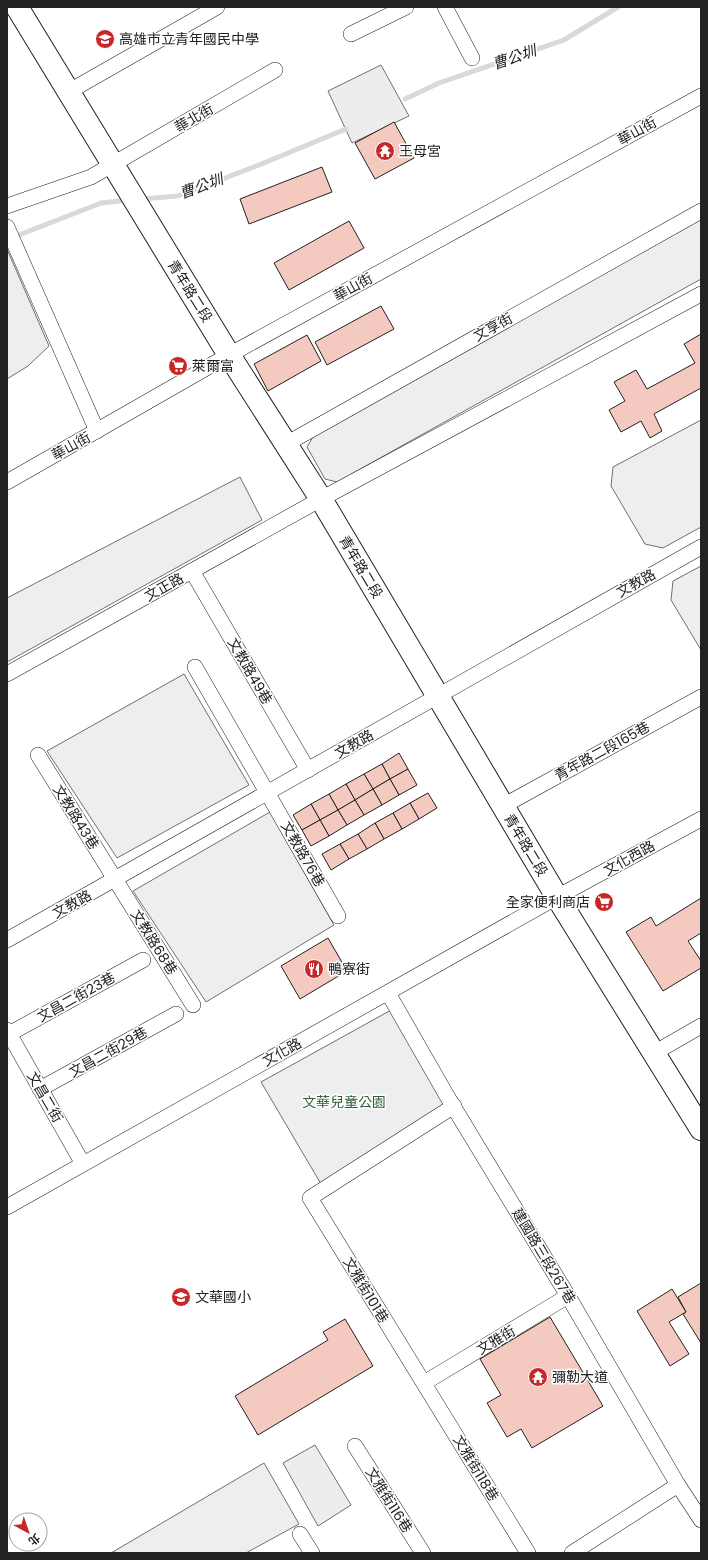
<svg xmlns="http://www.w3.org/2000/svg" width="708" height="1560" font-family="Poppins,'Noto Sans TC',sans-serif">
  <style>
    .green { fill: #eee; stroke: #6f6f6f }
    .parking { fill: #ededed; stroke: #6f6f6f }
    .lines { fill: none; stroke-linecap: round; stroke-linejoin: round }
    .stream { stroke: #d9d9d9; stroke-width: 5 }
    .building { fill: #f3c9c0; stroke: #222 }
    .street-casing { stroke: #222; stroke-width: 16 }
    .secondary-casing { stroke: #222; stroke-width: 24 }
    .street { stroke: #fff; stroke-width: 15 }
    .secondary { stroke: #fff; stroke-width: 22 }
    .labels { text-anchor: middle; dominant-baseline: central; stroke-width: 3; stroke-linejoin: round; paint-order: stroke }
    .poi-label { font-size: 14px; fill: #222; stroke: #fff; text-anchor: start }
    .street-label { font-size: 14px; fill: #222; stroke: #fff }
    .park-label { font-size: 14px; fill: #2f5e38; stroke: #fff }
    .water-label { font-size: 15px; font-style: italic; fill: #222; stroke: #fff }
  </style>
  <rect width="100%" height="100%" fill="#fff"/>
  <g class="green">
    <polygon points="701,219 701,279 337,482 325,479 307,447 313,437"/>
    <polygon points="7,249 49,346 28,366 7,379"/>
    <polygon points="701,420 701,527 663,548 645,544 611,486 613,467"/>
    <polygon points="240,477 262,520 7,662 7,598"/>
    <polygon points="701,566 701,650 671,600 673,581"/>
    <polygon points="184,674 249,785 117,858 47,751"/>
    <polygon points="270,812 334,925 206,1002 133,891"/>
    <polygon points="393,1009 448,1103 321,1184 261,1082"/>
    <polygon points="264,1463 299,1524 246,1553 111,1553"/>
  </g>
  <g class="parking">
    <polygon points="381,65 409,116 352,143 328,91"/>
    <polygon points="315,1445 351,1505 318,1526 283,1463"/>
  </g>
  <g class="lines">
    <g class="stream">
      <polyline points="405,99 439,83 564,40 618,7"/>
      <polyline points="141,199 178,196 259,165 346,129"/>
      <polyline points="14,237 101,203 129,200"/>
    </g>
  </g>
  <g class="building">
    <polygon points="394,122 414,158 375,179 355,143"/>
    <polygon points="322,167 332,192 249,224 240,199"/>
    <polygon points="349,221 364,248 289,290 274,263"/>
    <polygon points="381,306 394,329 327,365 315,342"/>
    <polygon points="701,334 701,388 654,414 662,431 650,438 641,421 621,432 609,410 625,401 614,382 636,370 647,389 695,363 684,344"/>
    <polygon points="307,335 321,361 268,391 254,364"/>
    <polygon points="399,753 408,769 390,779 382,764"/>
    <polygon points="382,764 390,779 373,789 364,774"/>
    <polygon points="408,769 417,785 399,795 390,779"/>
    <polygon points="364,774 373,789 355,800 346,784"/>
    <polygon points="390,779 399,795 382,805 373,789"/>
    <polygon points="346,784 355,800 338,810 329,794"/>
    <polygon points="373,789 382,805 364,815 355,800"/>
    <polygon points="428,793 437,808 419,819 410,803"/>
    <polygon points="329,794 338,810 320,820 311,804"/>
    <polygon points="355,800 364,815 347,825 338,810"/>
    <polygon points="410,803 419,819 402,829 393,813"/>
    <polygon points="311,804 320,820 302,830 293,815"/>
    <polygon points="338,810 347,825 329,836 320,820"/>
    <polygon points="393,813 402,829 384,839 375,823"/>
    <polygon points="320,820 329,836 311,846 302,830"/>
    <polygon points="375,823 384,839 367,849 358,834"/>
    <polygon points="358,834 367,849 349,859 340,844"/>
    <polygon points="340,844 349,859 331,870 322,854"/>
    <polygon points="701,898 701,933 688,941 701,961 701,968 663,991 626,932 651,917 656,926"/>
    <polygon points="328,938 347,971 300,999 281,966"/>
    <polygon points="701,1283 701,1343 683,1314 686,1312 678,1297"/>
    <polygon points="672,1289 686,1312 669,1322 689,1354 670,1366 637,1311"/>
    <polygon points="550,1317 603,1406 532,1448 521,1429 507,1437 487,1403 501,1395 480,1359"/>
    <polygon points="345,1319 373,1366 258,1435 235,1396 328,1340 323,1332"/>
  </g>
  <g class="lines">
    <defs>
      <g id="street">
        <polyline points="445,7 472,58"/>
        <polyline points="351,34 406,7"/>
        <polyline points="68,92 217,7"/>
        <polyline points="7,206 91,177 275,70"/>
        <polyline points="7,227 97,431"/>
        <polyline points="286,444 701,211"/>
        <polyline points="7,482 229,355 701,96"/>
        <polyline points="192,571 308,770"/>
        <polyline points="195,667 338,916"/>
        <polyline points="7,674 321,499 701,294"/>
        <polyline points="38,755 193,1005"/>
        <polyline points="503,806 701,697"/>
        <polyline points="7,940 701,547"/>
        <polyline points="388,993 447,1096 568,1296 678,1485 701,1520"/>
        <polyline points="7,1030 83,1164"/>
        <polyline points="9,1034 143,960"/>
        <polyline points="654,1053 701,1026"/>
        <polyline points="40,1089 176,1014"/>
        <polyline points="454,1106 310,1198 528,1553"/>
        <polyline points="7,1207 557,897 701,819"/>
        <polyline points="424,1383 568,1296"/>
        <polyline points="355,1446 423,1553"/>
        <polyline points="300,1534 312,1553"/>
        <polyline points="572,1553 678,1485"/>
      </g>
      <polyline id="secondary" points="17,7 229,355 321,499 557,897 701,1129"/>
    </defs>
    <use href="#street" class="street-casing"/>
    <use href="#secondary" class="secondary-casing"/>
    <use href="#street" class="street"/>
    <use href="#secondary" class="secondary"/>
  </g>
  <defs>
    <symbol id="school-disc" viewBox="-11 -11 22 22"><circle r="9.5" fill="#c62828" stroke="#fff"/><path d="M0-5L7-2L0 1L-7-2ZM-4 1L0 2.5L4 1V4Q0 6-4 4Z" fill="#fff"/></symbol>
    <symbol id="temple-disc" viewBox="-11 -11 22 22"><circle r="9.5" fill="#c62828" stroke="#fff"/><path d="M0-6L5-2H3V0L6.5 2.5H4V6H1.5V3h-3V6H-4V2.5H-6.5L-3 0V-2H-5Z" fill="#fff"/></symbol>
    <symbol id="supermarket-disc" viewBox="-11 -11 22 22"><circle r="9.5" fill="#c62828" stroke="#fff"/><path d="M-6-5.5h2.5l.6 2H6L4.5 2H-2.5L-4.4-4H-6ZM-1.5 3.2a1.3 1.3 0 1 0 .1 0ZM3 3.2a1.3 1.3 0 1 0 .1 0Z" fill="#fff"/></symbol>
    <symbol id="restaurant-disc" viewBox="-11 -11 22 22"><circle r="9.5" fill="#c62828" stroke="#fff"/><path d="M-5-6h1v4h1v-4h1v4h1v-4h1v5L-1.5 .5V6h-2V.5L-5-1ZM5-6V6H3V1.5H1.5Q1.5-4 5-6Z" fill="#fff"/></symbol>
  </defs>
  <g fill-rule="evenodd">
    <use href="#school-disc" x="94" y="28" width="22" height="22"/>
    <use href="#temple-disc" x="374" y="140" width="22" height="22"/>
    <use href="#supermarket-disc" x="167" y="355" width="22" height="22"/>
    <use href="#supermarket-disc" x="593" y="891" width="22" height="22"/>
    <use href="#restaurant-disc" x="303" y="958" width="22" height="22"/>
    <use href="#school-disc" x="170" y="1286" width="22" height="22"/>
    <use href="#temple-disc" x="527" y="1366" width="22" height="22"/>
  </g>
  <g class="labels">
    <g class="poi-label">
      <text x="119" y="39">高雄市立青年國民中學</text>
      <text x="399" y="151">王母宮</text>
      <text x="192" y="366">萊爾富</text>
      <text x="590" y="902" text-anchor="end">全家便利商店</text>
      <text x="328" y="969">鴨寮街</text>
      <text x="195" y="1297">文華國小</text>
      <text x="552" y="1377">彌勒大道</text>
    </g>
    <g class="street-label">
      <text transform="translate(194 118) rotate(-30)">華北街</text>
      <text transform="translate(637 131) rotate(-29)">華山街</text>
      <text transform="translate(353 287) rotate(-29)">華山街</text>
      <text transform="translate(190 291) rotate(58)">青年路二段</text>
      <text transform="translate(493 327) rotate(-29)">文享街</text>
      <text transform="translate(71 446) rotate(-29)">華山街</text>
      <text transform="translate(361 567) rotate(59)">青年路二段</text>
      <text transform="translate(636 583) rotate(-29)">文教路</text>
      <text transform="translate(164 587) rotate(-29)">文正路</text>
      <text transform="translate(250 671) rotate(60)">文教路49巷</text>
      <text transform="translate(354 744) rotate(-30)">文教路</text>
      <text transform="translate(602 751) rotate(-29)">青年路二段165巷</text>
      <text transform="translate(76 817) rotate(58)">文教路43巷</text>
      <text transform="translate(526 845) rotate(59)">青年路二段</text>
      <text transform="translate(303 854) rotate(60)">文教路76巷</text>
      <text transform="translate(629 858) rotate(-29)">文化西路</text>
      <text transform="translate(72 904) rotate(-29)">文教路</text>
      <text transform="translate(154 942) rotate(58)">文教路68巷</text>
      <text transform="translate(76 997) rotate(-29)">文昌二街23巷</text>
      <text transform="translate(108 1052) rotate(-29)">文昌二街29巷</text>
      <text transform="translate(282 1052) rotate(-29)">文化路</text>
      <text transform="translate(45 1097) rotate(60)">文昌二街</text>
      <text transform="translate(544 1256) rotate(59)">建國路三段267巷</text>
      <text transform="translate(366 1290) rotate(59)">文雅街101巷</text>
      <text transform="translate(496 1340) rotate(-31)">文雅街</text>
      <text transform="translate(476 1468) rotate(59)">文雅街118巷</text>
      <text transform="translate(389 1500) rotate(58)">文雅街116巷</text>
    </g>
    <g class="park-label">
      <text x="344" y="1102">文華兒童公園</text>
    </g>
    <g class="water-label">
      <text transform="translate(514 57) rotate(-19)">曹公圳</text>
      <text transform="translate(201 186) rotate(-20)">曹公圳</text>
    </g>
  </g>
  <rect width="708" height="1560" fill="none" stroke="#222222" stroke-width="16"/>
  <g transform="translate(28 1532) rotate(140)"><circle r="19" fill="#ffffff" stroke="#a7a7a7"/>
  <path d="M0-3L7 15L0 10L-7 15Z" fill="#c62828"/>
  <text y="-6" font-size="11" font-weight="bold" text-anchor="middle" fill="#222222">北</text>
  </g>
</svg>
